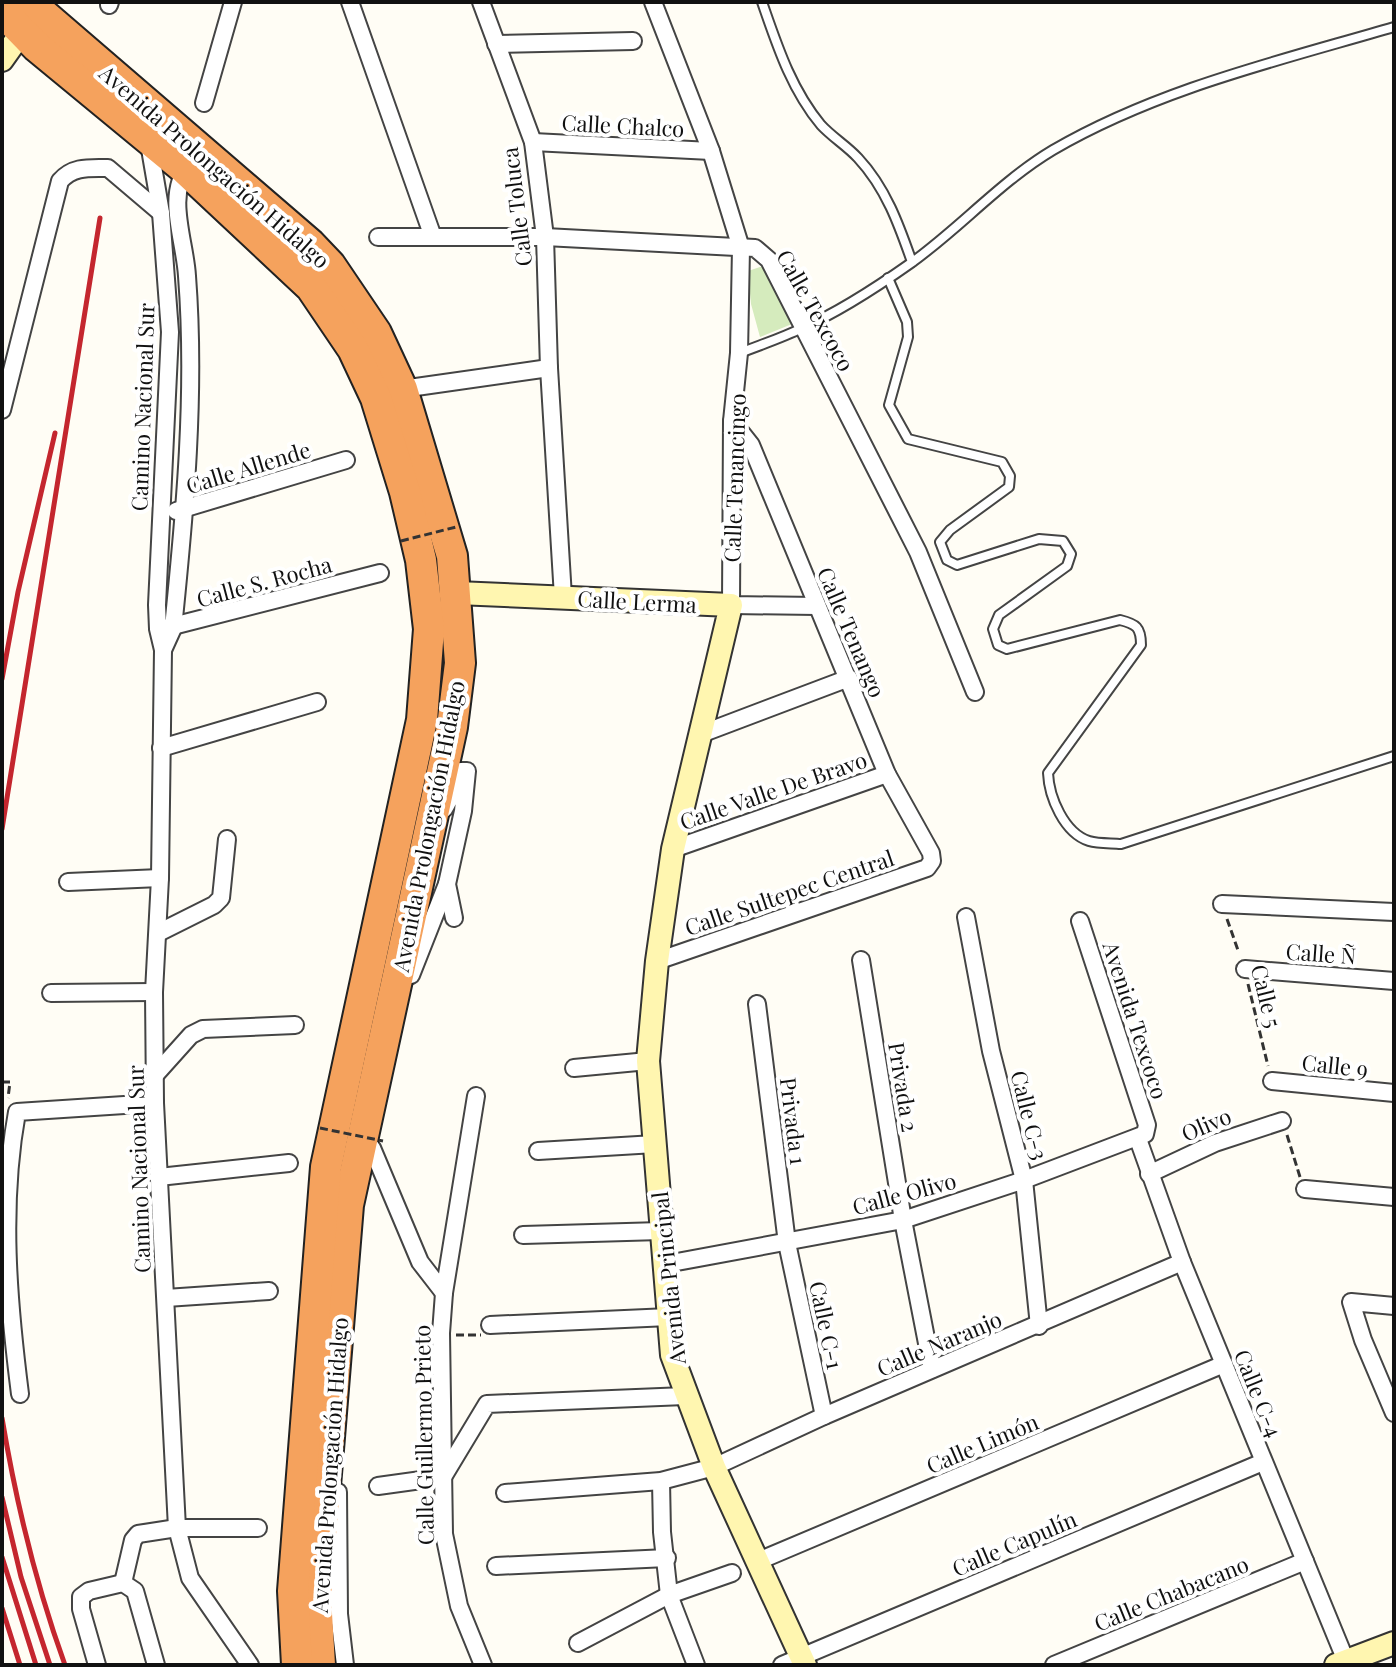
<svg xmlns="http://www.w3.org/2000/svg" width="1396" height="1667" font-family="'Playfair Display',serif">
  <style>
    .green { fill: #d5ebbd }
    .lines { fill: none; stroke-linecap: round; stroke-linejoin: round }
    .lane-casing { stroke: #444; stroke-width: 12 }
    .street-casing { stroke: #444; stroke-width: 20 }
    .secondary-casing { stroke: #333; stroke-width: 26 }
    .highway-casing { stroke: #222; stroke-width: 34 }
    .path { stroke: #333; stroke-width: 3; stroke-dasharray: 8 4; stroke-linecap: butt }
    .lane { stroke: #fff; stroke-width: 8 }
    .street { stroke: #fff; stroke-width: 16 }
    .secondary { stroke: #fff6b0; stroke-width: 22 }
    .highway { stroke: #f5a25d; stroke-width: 30 }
    .rail { stroke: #c4262e; stroke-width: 5 }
    .path-bridge { stroke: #333; stroke-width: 3; stroke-dasharray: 8 4; stroke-linecap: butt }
    .labels { text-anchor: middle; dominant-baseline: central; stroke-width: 8; stroke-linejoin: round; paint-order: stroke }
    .street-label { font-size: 22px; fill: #111; stroke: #fff }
  </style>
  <rect width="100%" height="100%" fill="#fffdf5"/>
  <polygon class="green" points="763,266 792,324 760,337 751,304 748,271"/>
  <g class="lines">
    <defs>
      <g id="lane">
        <path d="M762 2C777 45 791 89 821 125 832 137 847 146 858 158 886 188 899 225 912 262"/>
        <path d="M888 278 907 322 908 337 889 405 908 439 1002 462 1010 476 1009 487 950 530 940 542 947 560 957 565 1039 539 1063 541 1071 554 1067 566 999 615 993 629 998 645 1007 649 1120 620C1136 624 1141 627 1141 645L1048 773C1049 797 1064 833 1089 841 1099 844 1112 843 1121 844L1394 756"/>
        <path d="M740 353C760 345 782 338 802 328 839 312 877 287 911 263 960 228 1001 181 1053 150 1158 89 1278 61 1394 27"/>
      </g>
      <g id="street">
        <polyline points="350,2 433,237"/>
        <polyline points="481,2 533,142 545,237 549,368 563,597"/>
        <polyline points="653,2 711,151 741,248 739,353 732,421 731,605 817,606"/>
        <polyline points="109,5 110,2"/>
        <polyline points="496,44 633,41"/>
        <polyline points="204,103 233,2"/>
        <polyline points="152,139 150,149 161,213 170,332 157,605 158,629 163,650 160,878 154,992 155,1103 177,1528 190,1578 250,1665"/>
        <polyline points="533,142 711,151"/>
        <polyline points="378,237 545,237 755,248 769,260 918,552 975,692"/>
        <polyline points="402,389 549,368"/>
        <path d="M2 410 60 181C73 166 89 168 108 168L161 213"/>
        <polyline points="176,511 346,460"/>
        <polyline points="165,628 380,573"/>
        <path d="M163 650 173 628C185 512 196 392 187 276 185 240 165 196 189 165"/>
        <polyline points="701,734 849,678"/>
        <polyline points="161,748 317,702"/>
        <path d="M444 809C452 797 454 784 461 771H467L463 811 447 884 454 918"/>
        <polyline points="673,849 887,774"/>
        <polyline points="68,882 160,878"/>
        <polyline points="1222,904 1394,912"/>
        <polyline points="966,917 991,1051 1024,1180 1039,1326"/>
        <polyline points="158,933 214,905 221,898 227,839"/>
        <polyline points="861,960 903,1220 932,1369"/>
        <polyline points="657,961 927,868 932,861 931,853 887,774 751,445 732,421"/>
        <polyline points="1245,969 1394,981"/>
        <polyline points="411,975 447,884"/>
        <polyline points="51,993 154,992"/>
        <polyline points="757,1004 787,1243 824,1416"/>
        <polyline points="574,1068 648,1061"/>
        <polyline points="156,1074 191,1035 203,1029 295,1025"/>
        <polyline points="1272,1081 1394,1093"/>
        <polyline points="476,1096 444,1293 441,1333 444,1534 459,1606 483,1665"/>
        <polyline points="1138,1139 1182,1262 1346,1661"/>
        <polyline points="372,1148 420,1262 444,1293"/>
        <polyline points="538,1151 655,1144"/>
        <polyline points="1149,1174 1215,1143 1282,1121"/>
        <polyline points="159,1177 289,1163"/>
        <polyline points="1305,1189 1394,1197"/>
        <polyline points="523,1235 661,1231"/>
        <polyline points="666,1264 903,1220 1024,1180 1145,1134 1147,1125 1080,921"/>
        <polyline points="166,1298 269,1291"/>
        <polyline points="1394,1306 1351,1302 1363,1340 1394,1413"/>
        <polyline points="490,1325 669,1317"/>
        <path d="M20 1394C8 1300 0 1206 17 1112L155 1103"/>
        <polyline points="661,1481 662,1532 669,1595 696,1665"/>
        <polyline points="378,1486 443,1477 487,1404 685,1396"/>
        <polyline points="338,1492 339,1614 345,1665"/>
        <polyline points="505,1493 661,1481 714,1467 824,1416 1182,1262"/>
        <polyline points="756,1562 1224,1364"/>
        <polyline points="496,1566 667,1558"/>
        <polyline points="123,1583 133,1540 138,1534 177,1528 258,1528"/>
        <polyline points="578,1643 669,1595 732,1573"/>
        <polyline points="97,1665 81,1609 81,1597 89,1591 123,1583 135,1591 156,1665"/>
        <polyline points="782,1665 1263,1462"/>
        <polyline points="1054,1665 1305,1561"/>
      </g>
      <g id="secondary">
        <polyline points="2,60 29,22"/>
        <polyline points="457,593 731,605 673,849 657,961 648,1061 672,1355 714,1467 805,1665"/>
        <polyline points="1336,1665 1394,1643"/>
      </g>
      <g id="highway">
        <polyline points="29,2 310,244 330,265 376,333 402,389 452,556 460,663 452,727 348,1205 316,1596 320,1665"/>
        <polyline points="2,11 37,47 185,169 311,287 353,349 376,398 405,492 421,560 429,629 422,720 326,1167 293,1591 297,1665"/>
      </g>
    </defs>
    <use href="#lane" class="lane-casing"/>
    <use href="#street" class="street-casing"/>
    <use href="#secondary" class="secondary-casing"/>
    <use href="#highway" class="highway-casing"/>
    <g class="path">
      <polyline points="1227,919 1239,953"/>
      <polyline points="1248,984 1268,1066"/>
      <polyline points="2,1082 10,1082 8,1098"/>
      <polyline points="1287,1135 1300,1177"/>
      <polyline points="456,1335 481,1335"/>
    </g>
    <use href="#lane" class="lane"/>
    <use href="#street" class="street"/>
    <use href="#secondary" class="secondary"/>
    <use href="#highway" class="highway"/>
    <g class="rail">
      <polyline points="2,679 18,592 55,433"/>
      <polyline points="2,829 100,218"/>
      <path d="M2 1418C16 1502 36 1585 65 1665"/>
      <polyline points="2,1497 21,1577 50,1665"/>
      <polyline points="2,1557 36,1665"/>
      <polyline points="2,1608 20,1665"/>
    </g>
    <g class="path-bridge">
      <polyline points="401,541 456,527"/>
      <polyline points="320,1128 383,1141"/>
    </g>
  </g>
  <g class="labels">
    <g class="street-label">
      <text transform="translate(623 125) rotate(3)">Calle Chalco</text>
      <text transform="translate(215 166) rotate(41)">Avenida Prolongación Hidalgo</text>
      <text transform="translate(516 207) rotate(-97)">Calle Toluca</text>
      <text transform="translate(816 310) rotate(61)">Calle Texcoco</text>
      <text transform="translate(142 407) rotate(-88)">Camino Nacional Sur</text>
      <text transform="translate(248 467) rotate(-17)">Calle Allende</text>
      <text transform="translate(734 478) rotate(-88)">Calle Tenancingo</text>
      <text transform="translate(264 581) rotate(-15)">Calle S. Rocha</text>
      <text transform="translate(637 601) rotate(3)">Calle Lerma</text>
      <text transform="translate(852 632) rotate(67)">Calle Tenango</text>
      <text transform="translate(773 790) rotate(-19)">Calle Valle De Bravo</text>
      <text transform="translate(428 826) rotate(-79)">Avenida Prolongación Hidalgo</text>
      <text transform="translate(789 892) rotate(-19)">Calle Sultepec Central</text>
      <text transform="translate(1321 953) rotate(4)">Calle Ñ</text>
      <text transform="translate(1267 996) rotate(76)">Calle 5</text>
      <text transform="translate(1136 1020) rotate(72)">Avenida Texcoco</text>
      <text transform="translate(1335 1065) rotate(6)">Calle 9</text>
      <text transform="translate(904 1087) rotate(81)">Privada 2</text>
      <text transform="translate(1030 1115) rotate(76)">Calle C-3</text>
      <text transform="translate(794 1121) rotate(83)">Privada 1</text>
      <text transform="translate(1206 1124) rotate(-23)">Olivo</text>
      <text transform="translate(138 1169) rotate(-92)">Camino Nacional Sur</text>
      <text transform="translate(904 1193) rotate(-15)">Calle Olivo</text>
      <text transform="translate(668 1278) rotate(-96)">Avenida Principal</text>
      <text transform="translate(827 1325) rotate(78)">Calle C-1</text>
      <text transform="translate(939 1343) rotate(-23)">Calle Naranjo</text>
      <text transform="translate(1259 1393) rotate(68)">Calle C-4</text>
      <text transform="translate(423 1435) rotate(-91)">Calle Guillermo Prieto</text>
      <text transform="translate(982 1443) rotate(-23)">Calle Limón</text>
      <text transform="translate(329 1465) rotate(-86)">Avenida Prolongación Hidalgo</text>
      <text transform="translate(1014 1543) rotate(-23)">Calle Capulín</text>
      <text transform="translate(1171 1593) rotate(-22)">Calle Chabacano</text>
    </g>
  </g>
  <rect width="1396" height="1667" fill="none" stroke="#111111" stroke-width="8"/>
</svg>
